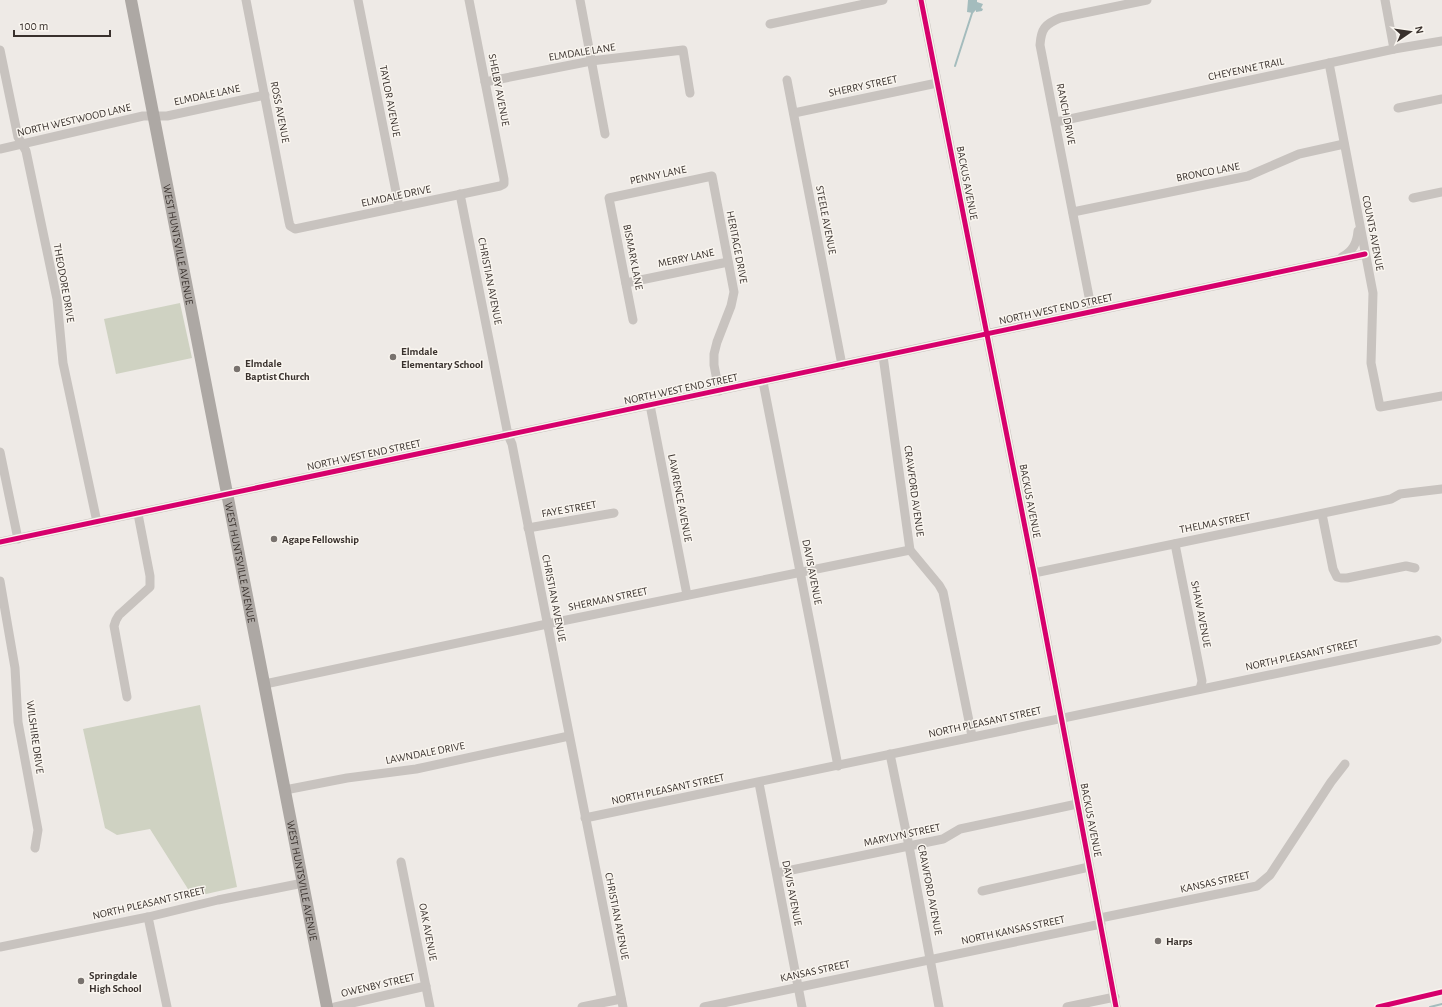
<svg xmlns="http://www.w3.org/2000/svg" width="1442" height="1007" font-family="'Alegreya Sans',sans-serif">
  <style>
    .green { fill: #cfd2c2 }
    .water { fill: #a4bcbd }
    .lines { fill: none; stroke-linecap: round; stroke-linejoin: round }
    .stream { stroke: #a4bcbd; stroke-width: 2 }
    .minor { stroke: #c8c3bf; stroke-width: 9 }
    .major { stroke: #ada8a4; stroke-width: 12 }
    .cycleway-casing { stroke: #f9f5ef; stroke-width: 8 }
    .cycleway { stroke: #d6006c; stroke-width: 5 }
    .poi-dot { fill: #78726e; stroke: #f9f5ef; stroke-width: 1.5 }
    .labels { text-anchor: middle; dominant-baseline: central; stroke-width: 3; stroke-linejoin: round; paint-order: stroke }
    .street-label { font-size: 11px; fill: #39312d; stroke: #f9f5ef }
    .poi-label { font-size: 11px; font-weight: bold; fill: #39312d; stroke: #f9f5ef; text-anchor: start }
  </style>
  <rect width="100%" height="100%" fill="#eeeae6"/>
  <g class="green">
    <polygon points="180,303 192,358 116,374 104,319"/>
    <polygon points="200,705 237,887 193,897 150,829 117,835 105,828 83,729"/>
  </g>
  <polygon class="water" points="968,0 977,0 977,2 983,4 981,8 983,9 982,11 976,12 976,10 973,13 967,12"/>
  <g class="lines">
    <g class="stream">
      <polyline points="955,66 973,10"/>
      <polyline points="1430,1007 1442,1004"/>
    </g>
    <g class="minor">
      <polyline points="246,0 289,222 290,226 295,229 500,186 504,184 504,179 469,0"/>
      <polyline points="358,0 399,207"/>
      <polyline points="580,0 605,134"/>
      <polyline points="921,0 1034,573 1116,1007"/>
      <polyline points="1385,0 1394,49"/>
      <polyline points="770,24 883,0"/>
      <polyline points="0,50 18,137 26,151 57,299 63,363 97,522"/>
      <polyline points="1329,63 1373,293 1371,363 1380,407 1442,396"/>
      <polyline points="787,80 842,365"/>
      <polyline points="485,82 591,61 683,50 690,93"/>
      <polyline points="1398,108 1442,99"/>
      <polyline points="794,113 937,83"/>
      <polyline points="1056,122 1394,49 1442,41"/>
      <polyline points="0,149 143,116 167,116 265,95"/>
      <polyline points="460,194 508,435 512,444 623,1007"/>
      <polyline points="1413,198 1442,192"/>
      <polyline points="1073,212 1248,176 1299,154 1344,144"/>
      <path d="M1342 257C1353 251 1357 243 1358 231"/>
      <polyline points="626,283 728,262"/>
      <path d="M1092 312 1040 45C1041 29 1045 24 1060 18L1147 0"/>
      <polyline points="633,320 609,198 712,176 734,292 731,306 717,342 714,354 714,365 719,391"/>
      <polyline points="883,356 910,550 939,585 943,592 972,736"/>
      <polyline points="763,382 838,766"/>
      <polyline points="650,405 687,595"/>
      <polyline points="0,452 18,539"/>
      <polyline points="1322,514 1333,569 1337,577 1341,578 1347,578 1406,566 1415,568"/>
      <polyline points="528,528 614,513"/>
      <polyline points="0,542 1365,254"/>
      <polyline points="1175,544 1202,681 1200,689"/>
      <polyline points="1034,573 1391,499 1400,494 1442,489"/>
      <polyline points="0,581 15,668 18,722 38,830 35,848"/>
      <polyline points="265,684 547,624 910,550"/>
      <polyline points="127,697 114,626 116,620 119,615 150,587 150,576 138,514"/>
      <polyline points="890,754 909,846 939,1007"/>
      <polyline points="759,783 802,1007"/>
      <polyline points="285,790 347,778 416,769 569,736"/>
      <polyline points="585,818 1437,640"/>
      <polyline points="401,862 430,1007"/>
      <polyline points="777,873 943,839 960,829 1077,804"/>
      <polyline points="982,891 1089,867"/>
      <polyline points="148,917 167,1007"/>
      <polyline points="1100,918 1257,886 1270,875 1331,782 1345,764"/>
      <polyline points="0,947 148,917 218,900 303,883"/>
      <polyline points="335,1007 426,986"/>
      <polyline points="582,1007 621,999"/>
      <polyline points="704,1007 1101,924"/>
      <polyline points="1067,1007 1115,997"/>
    </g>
    <path class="major" id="s1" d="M131 0 327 1007"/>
    <defs>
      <g id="cycleway">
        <polyline points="921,0 1034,573 1116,1007"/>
        <polyline points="0,542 1365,254"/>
        <polyline points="1378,1007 1442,992"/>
      </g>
    </defs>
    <use href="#cycleway" class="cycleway-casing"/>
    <use href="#cycleway" class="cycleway"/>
  </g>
  <g class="poi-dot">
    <circle cx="393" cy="357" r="4"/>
    <circle cx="237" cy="369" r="4"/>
    <circle cx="274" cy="539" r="4"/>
    <circle cx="1158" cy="941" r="4"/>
    <circle cx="81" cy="981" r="4"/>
  </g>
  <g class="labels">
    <g class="street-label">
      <text transform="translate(582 52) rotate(-9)">ELMDALE LANE</text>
      <text transform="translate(1246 69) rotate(-12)">CHEYENNE TRAIL</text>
      <text transform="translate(863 86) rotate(-12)">SHERRY STREET</text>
      <text transform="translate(499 90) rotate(79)">SHELBY AVENUE</text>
      <text transform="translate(207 95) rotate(-12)">ELMDALE LANE</text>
      <text transform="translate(390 101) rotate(79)">TAYLOR AVENUE</text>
      <text transform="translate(280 112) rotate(79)">ROSS AVENUE</text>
      <text transform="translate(1066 114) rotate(79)">RANCH DRIVE</text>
      <text transform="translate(74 120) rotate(-13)">NORTH WESTWOOD LANE</text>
      <text transform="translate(1208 172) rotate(-11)">BRONCO LANE</text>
      <text transform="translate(658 175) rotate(-12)">PENNY LANE</text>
      <text transform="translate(967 183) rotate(79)">BACKUS AVENUE</text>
      <text transform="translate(396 196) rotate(-12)">ELMDALE DRIVE</text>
      <text transform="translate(826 220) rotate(79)">STEELE AVENUE</text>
      <text transform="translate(1373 233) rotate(79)">COUNTS AVENUE</text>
      <text stroke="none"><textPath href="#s1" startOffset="249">WEST HUNTSVILLE AVENUE</textPath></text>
      <text transform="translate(737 247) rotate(79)">HERITAGE DRIVE</text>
      <text transform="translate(633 257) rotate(79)">BISMARK LANE</text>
      <text transform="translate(686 258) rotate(-12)">MERRY LANE</text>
      <text transform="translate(490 281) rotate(79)">CHRISTIAN AVENUE</text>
      <text transform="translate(64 283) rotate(80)">THEODORE DRIVE</text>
      <text transform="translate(1056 309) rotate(-12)">NORTH WEST END STREET</text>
      <text transform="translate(681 389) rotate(-12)">NORTH WEST END STREET</text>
      <text transform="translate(364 455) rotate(-12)">NORTH WEST END STREET</text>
      <text transform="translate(914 491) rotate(82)">CRAWFORD AVENUE</text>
      <text transform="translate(680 498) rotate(79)">LAWRENCE AVENUE</text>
      <text transform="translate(1030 501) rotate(79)">BACKUS AVENUE</text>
      <text transform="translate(569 509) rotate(-10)">FAYE STREET</text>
      <text transform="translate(1215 523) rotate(-11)">THELMA STREET</text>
      <text stroke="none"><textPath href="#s1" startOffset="573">WEST HUNTSVILLE AVENUE</textPath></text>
      <text transform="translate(812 572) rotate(79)">DAVIS AVENUE</text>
      <text transform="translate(554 598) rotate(79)">CHRISTIAN AVENUE</text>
      <text transform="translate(608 599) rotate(-12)">SHERMAN STREET</text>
      <text transform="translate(1201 614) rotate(79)">SHAW AVENUE</text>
      <text transform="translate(1302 655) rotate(-12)">NORTH PLEASANT STREET</text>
      <text transform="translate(985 722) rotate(-12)">NORTH PLEASANT STREET</text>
      <text transform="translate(35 737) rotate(82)">WILSHIRE DRIVE</text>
      <text transform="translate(425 753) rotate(-11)">LAWNDALE DRIVE</text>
      <text transform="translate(668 789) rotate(-12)">NORTH PLEASANT STREET</text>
      <text transform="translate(1091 820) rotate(79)">BACKUS AVENUE</text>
      <text transform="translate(902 835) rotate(-12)">MARYLYN STREET</text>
      <text stroke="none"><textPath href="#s1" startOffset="897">WEST HUNTSVILLE AVENUE</textPath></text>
      <text transform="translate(1215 882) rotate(-12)">KANSAS STREET</text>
      <text transform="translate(930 890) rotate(79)">CRAWFORD AVENUE</text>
      <text transform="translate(792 893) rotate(79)">DAVIS AVENUE</text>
      <text transform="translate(149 903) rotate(-13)">NORTH PLEASANT STREET</text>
      <text transform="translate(617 916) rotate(79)">CHRISTIAN AVENUE</text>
      <text transform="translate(1013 930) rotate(-12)">NORTH KANSAS STREET</text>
      <text transform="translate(428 932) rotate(79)">OAK AVENUE</text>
      <text transform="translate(815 971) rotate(-12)">KANSAS STREET</text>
      <text transform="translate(378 985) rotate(-13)">OWENBY STREET</text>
    </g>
    <g class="poi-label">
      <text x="401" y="351">Elmdale<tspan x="401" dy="13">Elementary School</tspan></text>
      <text x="245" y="363">Elmdale<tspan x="245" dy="13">Baptist Church</tspan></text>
      <text x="282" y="539">Agape Fellowship</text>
      <text x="1166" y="941">Harps</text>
      <text x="89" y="975">Springdale<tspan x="89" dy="13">High School</tspan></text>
    </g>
  </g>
  <g transform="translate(1410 32) rotate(77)" stroke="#f9f5ef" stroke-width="3" paint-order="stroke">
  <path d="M0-3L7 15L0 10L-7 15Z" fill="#39312d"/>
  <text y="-6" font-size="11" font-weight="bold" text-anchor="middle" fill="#39312d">N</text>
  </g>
  <path d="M14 30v6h96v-6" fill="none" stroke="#39312d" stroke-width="2"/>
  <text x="20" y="30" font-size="12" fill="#39312d" stroke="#f9f5ef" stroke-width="3" paint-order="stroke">100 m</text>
</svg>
